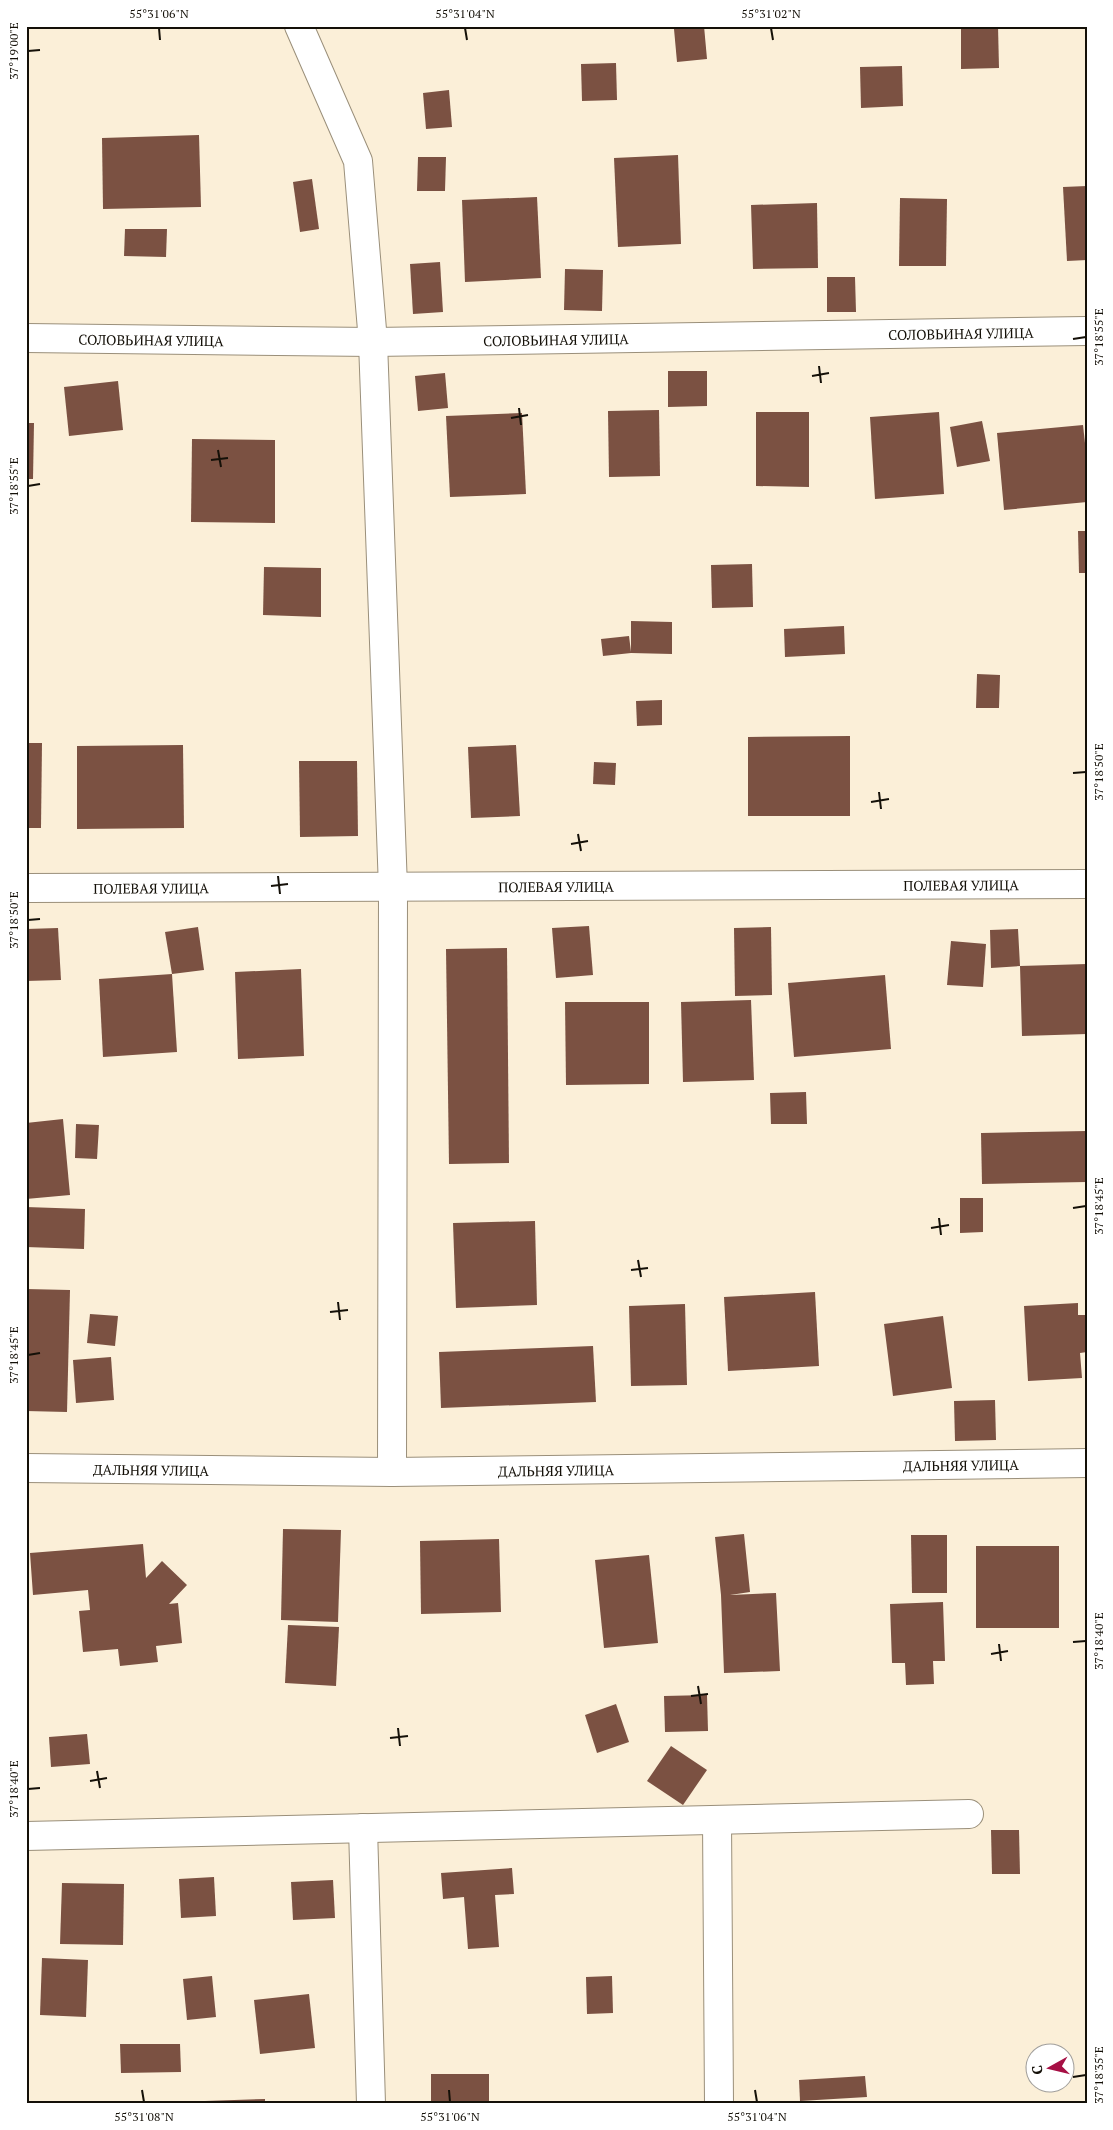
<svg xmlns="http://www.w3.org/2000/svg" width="1113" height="2130" font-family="'PT Serif',serif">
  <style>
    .building { fill: #7b5142 }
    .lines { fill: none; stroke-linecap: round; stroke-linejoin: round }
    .minor-casing { stroke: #9a8f7a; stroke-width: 30 }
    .minor { stroke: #fff; stroke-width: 28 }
    .ticks { fill: none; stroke: #141008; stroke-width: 2 }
    .labels { text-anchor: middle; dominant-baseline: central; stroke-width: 5; stroke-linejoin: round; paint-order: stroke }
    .street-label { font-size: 14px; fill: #141008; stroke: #fff }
    .neatline { fill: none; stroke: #141008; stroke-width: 2 }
    .ticks-label { font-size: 12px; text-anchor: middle; fill: #141008 }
  </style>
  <rect width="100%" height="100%" fill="#fbefd8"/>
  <g class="building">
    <polygon points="704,26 707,59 677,62 674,29"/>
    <polygon points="961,26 998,26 999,68 961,69"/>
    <polygon points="616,63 617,100 582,101 581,64"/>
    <polygon points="902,66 903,106 861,108 860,67"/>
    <polygon points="449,90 452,127 426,129 423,93"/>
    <polygon points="199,135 201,207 103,209 102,138"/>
    <polygon points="678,155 681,244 618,247 614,158"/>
    <polygon points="418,157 446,157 445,191 417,191"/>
    <polygon points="312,179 319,229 300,232 293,182"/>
    <polygon points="1087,186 1087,260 1067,261 1063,187"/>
    <polygon points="537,197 541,278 465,282 462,200"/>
    <polygon points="900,198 947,199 946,266 899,266"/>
    <polygon points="817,203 818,268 753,269 751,205"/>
    <polygon points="125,229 167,229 166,257 124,256"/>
    <polygon points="440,262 443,312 413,314 410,264"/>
    <polygon points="565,269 603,270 602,311 564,310"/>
    <polygon points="827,277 855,277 856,312 827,312"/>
    <polygon points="668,371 707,371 707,406 668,407"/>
    <polygon points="445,373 448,408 418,411 415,376"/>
    <polygon points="118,381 123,430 69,436 64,387"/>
    <polygon points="659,410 660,476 609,477 608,411"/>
    <polygon points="756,412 809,412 809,487 756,486"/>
    <polygon points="939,412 944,494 875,499 870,417"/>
    <polygon points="522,413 526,494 450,497 446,416"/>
    <polygon points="982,421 990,461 957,467 950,427"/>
    <polygon points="26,423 34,423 33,479 26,479"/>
    <polygon points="1083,425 1087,461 1087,502 1004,510 997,433"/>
    <polygon points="192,439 275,440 275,523 191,522"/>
    <polygon points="1078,531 1087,531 1087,573 1079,573"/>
    <polygon points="752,564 753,607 712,608 711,565"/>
    <polygon points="264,567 321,568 321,617 263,615"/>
    <polygon points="631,621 672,622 672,654 631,653 603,656 601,639 629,636 631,652"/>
    <polygon points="844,626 845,654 785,657 784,629"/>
    <polygon points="977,674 1000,675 999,708 976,708"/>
    <polygon points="662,700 662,725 637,726 636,701"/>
    <polygon points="850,736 850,816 748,816 748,737"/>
    <polygon points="26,743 42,743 41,828 26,828"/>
    <polygon points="183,745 184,828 77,829 77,746"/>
    <polygon points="516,745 520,816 471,818 468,747"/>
    <polygon points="299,761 357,761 358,836 300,837"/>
    <polygon points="594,762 616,763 615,785 593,784"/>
    <polygon points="589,926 593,975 556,978 552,928"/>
    <polygon points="198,927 204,970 172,974 165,932"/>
    <polygon points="771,927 772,995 735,996 734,928"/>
    <polygon points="58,928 61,980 26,981 26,929"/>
    <polygon points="1018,929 1020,966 1087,964 1087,1034 1022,1036 1020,966 991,968 990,930"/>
    <polygon points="951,941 986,944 983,987 947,985"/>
    <polygon points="507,948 509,1163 449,1164 446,949"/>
    <polygon points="301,969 304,1056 238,1059 235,972"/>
    <polygon points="172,974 177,1052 103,1057 99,979"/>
    <polygon points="885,975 891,1049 794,1057 788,983"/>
    <polygon points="751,1000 754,1080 683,1082 681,1002"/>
    <polygon points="565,1002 649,1002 649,1084 566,1085"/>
    <polygon points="806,1092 807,1124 771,1124 770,1093"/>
    <polygon points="63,1119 70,1195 26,1199 26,1123"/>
    <polygon points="76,1124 99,1125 97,1159 75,1158"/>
    <polygon points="1087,1131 1087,1182 982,1184 981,1133"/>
    <polygon points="960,1198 983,1198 983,1232 960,1233"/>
    <polygon points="26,1207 85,1209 84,1249 26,1247"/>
    <polygon points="535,1221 537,1305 456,1308 453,1223"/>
    <polygon points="26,1289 70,1290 67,1412 26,1411"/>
    <polygon points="815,1292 819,1366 728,1371 724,1297"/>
    <polygon points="1078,1303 1078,1315 1087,1315 1087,1352 1080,1353 1082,1378 1028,1381 1024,1306"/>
    <polygon points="685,1304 687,1385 631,1386 629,1306"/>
    <polygon points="90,1314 118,1316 115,1346 87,1343"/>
    <polygon points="943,1316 952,1388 893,1396 884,1324"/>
    <polygon points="593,1346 596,1402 441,1408 439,1352"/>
    <polygon points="111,1357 114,1400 76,1403 73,1360"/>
    <polygon points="995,1400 996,1440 955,1441 954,1401"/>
    <polygon points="283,1529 341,1530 338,1622 281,1620"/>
    <polygon points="744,1534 750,1592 730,1595 776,1593 780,1671 724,1673 721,1595 715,1537"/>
    <polygon points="911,1535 947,1535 947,1593 912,1593"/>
    <polygon points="499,1539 501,1612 421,1614 420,1541"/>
    <polygon points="143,1544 146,1578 162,1561 187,1585 169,1604 178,1603 182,1643 156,1646 158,1662 120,1666 118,1649 83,1652 79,1611 90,1610 88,1590 33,1595 30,1553"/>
    <rect x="976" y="1546" width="83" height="82"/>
    <polygon points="649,1555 658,1643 604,1648 595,1560"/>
    <polygon points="943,1602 945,1661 933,1661 934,1684 906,1685 905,1663 892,1663 890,1604"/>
    <polygon points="288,1625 339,1627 336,1686 285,1683"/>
    <polygon points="707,1695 708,1731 665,1732 664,1696"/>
    <polygon points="616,1704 629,1742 597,1753 585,1715"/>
    <polygon points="87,1734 90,1764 51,1767 49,1737"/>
    <polygon points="671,1746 707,1770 683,1805 647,1781"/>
    <polygon points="991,1830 1019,1830 1020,1874 992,1874"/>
    <polygon points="512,1868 514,1894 495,1895 499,1947 468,1949 464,1897 443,1899 441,1873"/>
    <polygon points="214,1877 216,1916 181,1918 179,1879"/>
    <polygon points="333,1880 335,1918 293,1920 291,1882"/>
    <polygon points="62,1883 124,1884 123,1945 60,1944"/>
    <polygon points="42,1958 88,1960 86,2017 40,2015"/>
    <polygon points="212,1976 216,2017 187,2020 183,1979"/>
    <polygon points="612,1976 613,2013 587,2014 586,1977"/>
    <polygon points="309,1994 315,2048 260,2054 254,2000"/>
    <polygon points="120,2044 180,2044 181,2072 121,2073"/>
    <rect x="431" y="2074" width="58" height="30"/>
    <polygon points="865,2076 867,2097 800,2101 799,2080"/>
    <polygon points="265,2099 265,2104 206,2104 205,2101"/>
    <polygon points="81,2101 82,2104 63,2104 62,2102"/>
  </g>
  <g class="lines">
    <defs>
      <g id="minor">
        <polyline points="299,26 358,161 373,342 393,888 392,1472"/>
        <path id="s1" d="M26 338 373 342 1087 331"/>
        <path id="s2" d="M26 888 1087 884"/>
        <path id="s3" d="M26 1468 392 1472 1087 1463"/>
        <polyline points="717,1820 719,2104"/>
        <polyline points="363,1828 371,2104"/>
        <polyline points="26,1836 969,1814"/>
      </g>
    </defs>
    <use href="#minor" class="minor-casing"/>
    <use href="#minor" class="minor"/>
  </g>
  <path class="ticks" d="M159 28 160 40M465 28 467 40M771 28 773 40M28 51 40 50M1073 339 1086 337M819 366 821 383M812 376 829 373M519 408 521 425M511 418 528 415M218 450 221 467M211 460 228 458M28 486 40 484M1073 773 1086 772M879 792 881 809M871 802 889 799M578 834 581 851M571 844 588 841M278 876 280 894M271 886 288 884M28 920 40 919M1073 1208 1086 1206M939 1218 941 1235M931 1228 949 1225M638 1260 641 1277M631 1270 648 1268M338 1302 340 1320M330 1312 348 1310M28 1355 40 1353M1073 1642 1086 1641M999 1644 1001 1661M991 1654 1008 1651M698 1686 701 1704M691 1696 708 1694M398 1728 400 1746M390 1738 408 1736M97 1771 100 1788M90 1781 107 1778M28 1789 40 1788M1073 2077 1086 2075M142 2090 144 2102M449 2090 450 2102M755 2090 757 2102"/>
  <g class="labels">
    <g class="street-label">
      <text stroke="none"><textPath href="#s1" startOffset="935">СОЛОВЬИНАЯ УЛИЦА</textPath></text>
      <text stroke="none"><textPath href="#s1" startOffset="125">СОЛОВЬИНАЯ УЛИЦА</textPath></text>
      <text stroke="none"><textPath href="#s1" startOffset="530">СОЛОВЬИНАЯ УЛИЦА</textPath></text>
      <text stroke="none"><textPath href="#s2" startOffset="935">ПОЛЕВАЯ УЛИЦА</textPath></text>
      <text stroke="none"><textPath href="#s2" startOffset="530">ПОЛЕВАЯ УЛИЦА</textPath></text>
      <text stroke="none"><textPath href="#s2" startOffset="125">ПОЛЕВАЯ УЛИЦА</textPath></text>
      <text stroke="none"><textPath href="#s3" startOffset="935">ДАЛЬНЯЯ УЛИЦА</textPath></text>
      <text stroke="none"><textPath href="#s3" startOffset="125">ДАЛЬНЯЯ УЛИЦА</textPath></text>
      <text stroke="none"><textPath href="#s3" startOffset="530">ДАЛЬНЯЯ УЛИЦА</textPath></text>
    </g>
  </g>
  <rect width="1113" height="2130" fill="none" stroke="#ffffff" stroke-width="55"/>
  <g transform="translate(1050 2068) rotate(262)"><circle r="24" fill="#ffffff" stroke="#a19f9c"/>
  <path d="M0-4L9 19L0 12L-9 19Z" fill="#a60f44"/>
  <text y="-8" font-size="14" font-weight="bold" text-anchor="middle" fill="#141008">С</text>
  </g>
  <rect x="28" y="28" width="1058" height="2074" class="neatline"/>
  <g class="ticks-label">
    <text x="159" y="18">55°31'06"N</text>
    <text x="465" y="18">55°31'04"N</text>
    <text x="771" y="18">55°31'02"N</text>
    <text transform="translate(14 51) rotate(-90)" y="4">37°19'00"E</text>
    <text transform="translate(1099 337) rotate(-90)" y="4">37°18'55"E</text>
    <text transform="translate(14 486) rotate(-90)" y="4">37°18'55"E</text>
    <text transform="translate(1099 772) rotate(-90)" y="4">37°18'50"E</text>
    <text transform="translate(14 920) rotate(-90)" y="4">37°18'50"E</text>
    <text transform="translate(1099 1206) rotate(-90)" y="4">37°18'45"E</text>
    <text transform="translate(14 1355) rotate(-90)" y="4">37°18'45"E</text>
    <text transform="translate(1099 1641) rotate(-90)" y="4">37°18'40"E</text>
    <text transform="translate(14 1789) rotate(-90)" y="4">37°18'40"E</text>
    <text transform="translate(1099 2075) rotate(-90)" y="4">37°18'35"E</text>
    <text x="144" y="2121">55°31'08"N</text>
    <text x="450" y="2121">55°31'06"N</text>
    <text x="757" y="2121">55°31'04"N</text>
  </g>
</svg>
